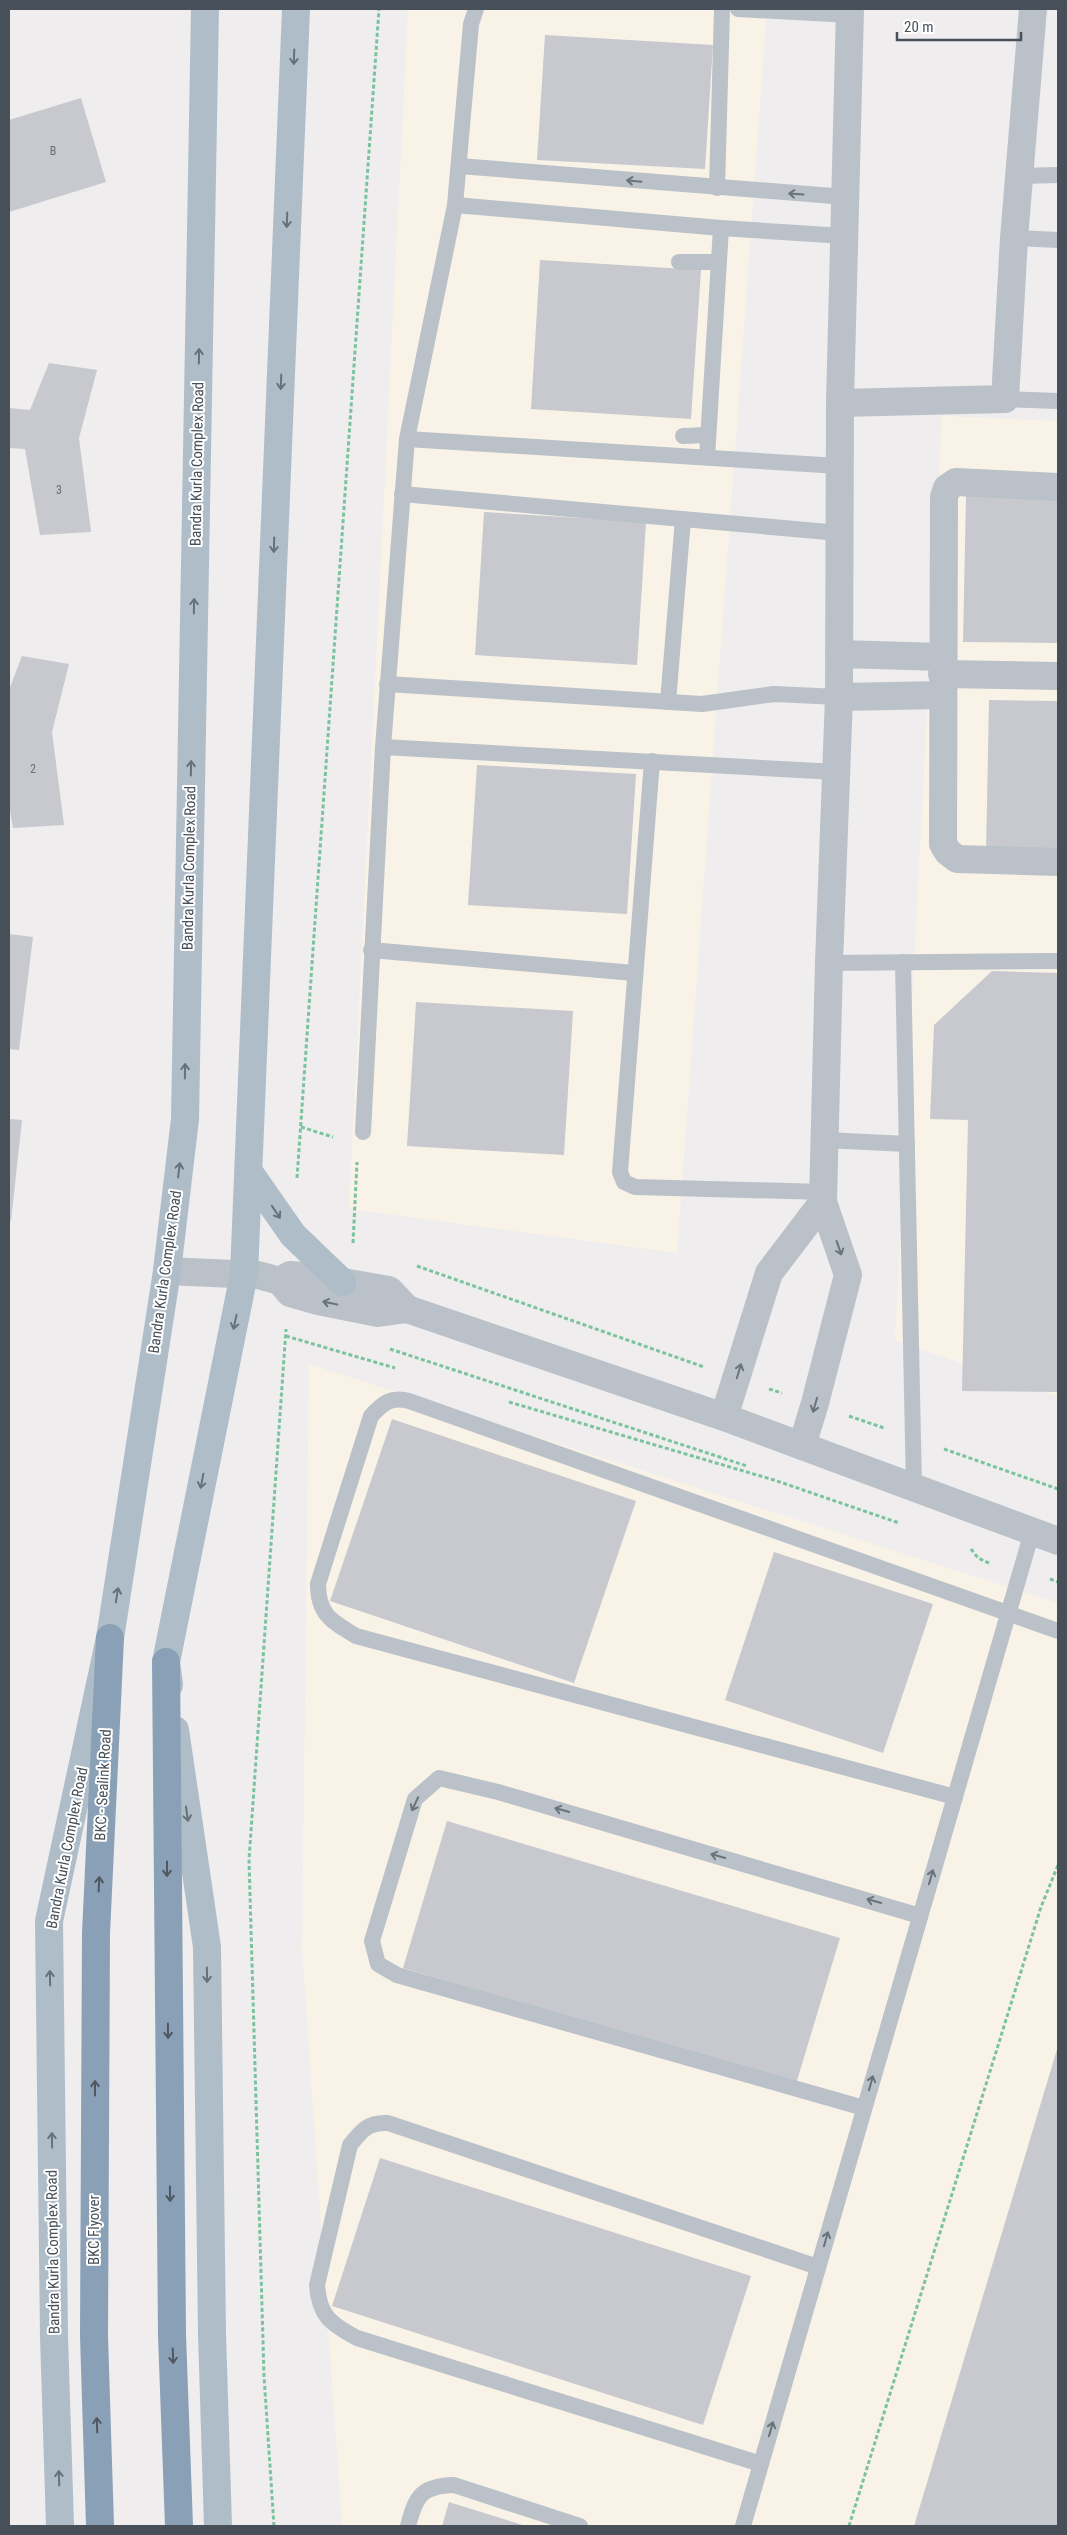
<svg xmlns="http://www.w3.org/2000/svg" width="1067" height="2535" font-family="'Roboto Condensed',sans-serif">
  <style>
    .commercial { fill: #f9f3e7 }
    .building { fill: #c7c9cf }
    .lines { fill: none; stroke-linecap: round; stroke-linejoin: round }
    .path { stroke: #7bc39e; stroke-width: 3; stroke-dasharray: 4 2.5; stroke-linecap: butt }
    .service { stroke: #bac1c8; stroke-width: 16 }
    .minor { stroke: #bac1c8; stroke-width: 28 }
    .tertiary { stroke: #bac1c8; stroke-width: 28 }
    .primary { stroke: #afbdc9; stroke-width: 28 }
    .motorway { stroke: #8aa0b6; stroke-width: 28 }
    .oneway { stroke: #66717a }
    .oneway2 { stroke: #6a727a }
    .oneway3 { stroke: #4e5861 }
    .labels { text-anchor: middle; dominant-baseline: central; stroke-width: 4; stroke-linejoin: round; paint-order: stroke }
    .number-label { font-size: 12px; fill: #676e76 }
    .street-label { font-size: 15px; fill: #475058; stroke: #fff }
  </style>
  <rect width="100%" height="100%" fill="#efeded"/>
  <g class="commercial">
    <polygon points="408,9 767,9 677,1253 349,1209"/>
    <polygon points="942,416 1058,421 1058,1397 895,1340"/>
    <polygon points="309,1364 1058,1603 1058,2526 342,2526 302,1949"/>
  </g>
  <g class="building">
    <polygon points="545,35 713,45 705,169 537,160"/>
    <polygon points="81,98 106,182 9,212 9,120"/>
    <polygon points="540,260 701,270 691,419 531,409"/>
    <polygon points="49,363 97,370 79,438 91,532 40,535 25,449 9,448 9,408 30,410"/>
    <polygon points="966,496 1058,497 1058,643 963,642"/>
    <polygon points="484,512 646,522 637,665 475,655"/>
    <polygon points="22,656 69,664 52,732 64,825 13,828 9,805 9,690"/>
    <polygon points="989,700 1058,701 1058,854 986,853"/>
    <polygon points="477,765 636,774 627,914 468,905"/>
    <polygon points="9,934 33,937 19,1050 9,1049"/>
    <polygon points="992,971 1058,973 1058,1392 962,1391 968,1120 930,1119 934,1025"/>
    <polygon points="416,1002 573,1011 564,1155 407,1146"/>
    <polygon points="9,1119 22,1120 11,1221 9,1221"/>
    <polygon points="392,1419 636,1501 574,1683 330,1601"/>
    <polygon points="774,1552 933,1604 883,1753 725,1700"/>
    <polygon points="447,1821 840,1938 796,2084 403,1968"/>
    <polygon points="1058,2046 1058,2526 914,2526"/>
    <polygon points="380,2158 751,2276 703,2425 332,2306"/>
    <polygon points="449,2502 526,2526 442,2526"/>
  </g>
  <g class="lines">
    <g class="path">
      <polyline points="301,1127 333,1137"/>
      <polyline points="297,1178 379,9"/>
      <polyline points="353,1243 357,1162"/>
      <polyline points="417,1266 704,1367"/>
      <polyline points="286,1336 395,1368"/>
      <polyline points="390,1349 747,1466"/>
      <polyline points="769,1389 782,1393"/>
      <polyline points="509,1402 774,1480 899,1523"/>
      <polyline points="849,1416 884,1428"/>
      <polyline points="944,1449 1058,1489"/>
      <polyline points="971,1549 978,1558 991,1564"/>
      <polyline points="1050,1579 1058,1582"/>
      <polyline points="274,2526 264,2376 249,1860 286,1329"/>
      <polyline points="849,2526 1041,1907 1058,1865"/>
    </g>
    <g class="service">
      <polyline points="738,9 850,15"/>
      <polyline points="459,166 845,197"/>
      <polyline points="1019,176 1058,175"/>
      <polyline points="717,188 722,9"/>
      <polyline points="455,205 721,228 844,236"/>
      <polyline points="1014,238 1058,240"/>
      <polyline points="679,262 719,262"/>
      <polyline points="1005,399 1058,401"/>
      <polyline points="683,436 708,435"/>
      <polyline points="407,439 839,466"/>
      <polyline points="707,457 721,228"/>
      <polyline points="402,494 839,533"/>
      <polyline points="387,684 702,704 774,694 839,697"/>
      <polyline points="668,702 683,519"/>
      <polyline points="383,747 836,772"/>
      <polyline points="652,761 620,1172 624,1182 635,1187 824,1192"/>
      <polyline points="371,950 634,973"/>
      <polyline points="903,962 914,1488"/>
      <polyline points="829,963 1058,961"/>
      <polyline points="363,1132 383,747 407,439 455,205 471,24 476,9"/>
      <polyline points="825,1140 907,1144"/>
      <path d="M955 1797 356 1636C331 1621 318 1614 318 1584L371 1416C383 1403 391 1396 409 1401L1058 1631"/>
      <polyline points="864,2108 397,1975 378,1964 372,1941 415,1799 439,1778 498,1792 920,1916"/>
      <path d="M761 2464 357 2338C331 2324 319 2316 317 2285L350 2145C362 2130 368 2122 388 2123L818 2267"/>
      <path d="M408 2526C416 2496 421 2486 454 2485L580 2526"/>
      <polyline points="743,2526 1032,1532"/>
    </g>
    <g class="minor">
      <polyline points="840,403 1005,399 1014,238 1033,9"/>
      <polyline points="1058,487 956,482 947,488 944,497 943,844 948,852 957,859 1058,862"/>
      <polyline points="839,654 943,657"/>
      <polyline points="942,674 1058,676"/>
      <polyline points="839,697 942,695"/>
      <polyline points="724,1417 769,1273 823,1202"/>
      <polyline points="802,1446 815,1403 848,1275 823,1202 829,963 839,697 840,403 850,9"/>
    </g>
    <g class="tertiary">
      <polyline points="167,1271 258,1275 280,1281 290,1293 318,1301 378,1313 407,1309 724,1417 1058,1541"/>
      <polyline points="280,1281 290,1275 314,1277 389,1290 407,1309"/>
    </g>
    <g class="primary">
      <polyline points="249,1172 293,1235 342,1282"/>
      <polyline points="169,1685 166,1662 244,1274 296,9"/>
      <polyline points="175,1730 207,1947 212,2334 218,2526"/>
      <polyline points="60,2526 54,2336 49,1921 110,1638 167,1271 185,1119 205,9"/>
    </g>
    <g class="motorway">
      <polyline points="166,1662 172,2335 179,2526"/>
      <polyline points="100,2526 94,2336 96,1933 110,1638"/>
    </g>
  </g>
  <defs><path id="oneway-shaft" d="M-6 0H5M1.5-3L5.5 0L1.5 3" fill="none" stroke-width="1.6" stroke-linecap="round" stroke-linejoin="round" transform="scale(1.25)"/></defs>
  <g class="oneway">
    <use href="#oneway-shaft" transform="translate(294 57) rotate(92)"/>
    <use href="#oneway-shaft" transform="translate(287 220) rotate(92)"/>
    <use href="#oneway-shaft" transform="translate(199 356) rotate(-89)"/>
    <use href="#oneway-shaft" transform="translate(281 382) rotate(92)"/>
    <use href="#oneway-shaft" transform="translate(274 545) rotate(92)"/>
    <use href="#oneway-shaft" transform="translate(194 606) rotate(-89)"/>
    <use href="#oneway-shaft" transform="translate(191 768) rotate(-89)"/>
    <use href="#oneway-shaft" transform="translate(185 1071) rotate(-89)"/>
    <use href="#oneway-shaft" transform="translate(179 1170) rotate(-83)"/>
    <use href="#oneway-shaft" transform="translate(276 1212) rotate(56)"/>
    <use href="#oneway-shaft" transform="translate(235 1322) rotate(102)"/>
    <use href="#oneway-shaft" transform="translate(202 1481) rotate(101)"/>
    <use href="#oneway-shaft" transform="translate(117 1595) rotate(-81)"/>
    <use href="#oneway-shaft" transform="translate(187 1814) rotate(82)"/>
    <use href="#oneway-shaft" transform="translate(207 1975) rotate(89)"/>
    <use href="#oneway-shaft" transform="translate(50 1978) rotate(-91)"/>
    <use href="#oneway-shaft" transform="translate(52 2140) rotate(-91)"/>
    <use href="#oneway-shaft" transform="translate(59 2478) rotate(-92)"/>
  </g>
  <g class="oneway2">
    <use href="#oneway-shaft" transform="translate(634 181) rotate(-175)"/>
    <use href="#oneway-shaft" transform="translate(796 194) rotate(-176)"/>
    <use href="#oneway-shaft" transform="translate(839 1248) rotate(71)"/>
    <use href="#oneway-shaft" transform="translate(330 1303) rotate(-168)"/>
    <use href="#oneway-shaft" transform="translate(739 1371) rotate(-73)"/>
    <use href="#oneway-shaft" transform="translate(815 1405) rotate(106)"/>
    <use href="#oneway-shaft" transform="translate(415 1804) rotate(115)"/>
    <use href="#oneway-shaft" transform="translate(562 1810) rotate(-164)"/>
    <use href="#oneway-shaft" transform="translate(718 1856) rotate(-164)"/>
    <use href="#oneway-shaft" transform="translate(931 1877) rotate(-74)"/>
    <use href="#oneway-shaft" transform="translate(874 1901) rotate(-164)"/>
    <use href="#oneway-shaft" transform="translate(871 2083) rotate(-74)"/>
    <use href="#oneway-shaft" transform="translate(826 2239) rotate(-74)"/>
    <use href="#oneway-shaft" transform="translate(771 2429) rotate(-74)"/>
  </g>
  <g class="oneway3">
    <use href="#oneway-shaft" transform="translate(167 1869) rotate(90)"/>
    <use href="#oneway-shaft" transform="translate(99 1884) rotate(-87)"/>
    <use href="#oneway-shaft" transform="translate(168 2031) rotate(89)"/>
    <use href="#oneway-shaft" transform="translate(95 2088) rotate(-90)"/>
    <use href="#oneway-shaft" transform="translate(170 2194) rotate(89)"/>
    <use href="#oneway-shaft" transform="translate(173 2356) rotate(88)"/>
    <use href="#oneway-shaft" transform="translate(97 2425) rotate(-92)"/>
  </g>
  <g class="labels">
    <g class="number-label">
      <text x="53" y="151">B</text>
      <text x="59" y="490">3</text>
      <text x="33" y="769">2</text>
    </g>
    <g class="street-label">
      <text transform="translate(197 464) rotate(-89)">Bandra Kurla Complex Road</text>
      <text transform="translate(189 868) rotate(-89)">Bandra Kurla Complex Road</text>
      <text transform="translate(165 1272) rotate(-82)">Bandra Kurla Complex Road</text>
      <text transform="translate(103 1785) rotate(-87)">BKC - Sealink Road</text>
      <text transform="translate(67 1848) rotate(-79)">Bandra Kurla Complex Road</text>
      <text transform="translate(94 2230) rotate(-90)">BKC Flyover</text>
      <text transform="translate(53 2252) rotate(-91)">Bandra Kurla Complex Road</text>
    </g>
  </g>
  <rect width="1067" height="2535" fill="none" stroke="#475058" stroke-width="20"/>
  <path d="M897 32v8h124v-8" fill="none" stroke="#475058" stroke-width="2.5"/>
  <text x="904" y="32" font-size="15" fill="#475058" stroke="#ffffff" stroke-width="4" paint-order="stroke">20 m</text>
</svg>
